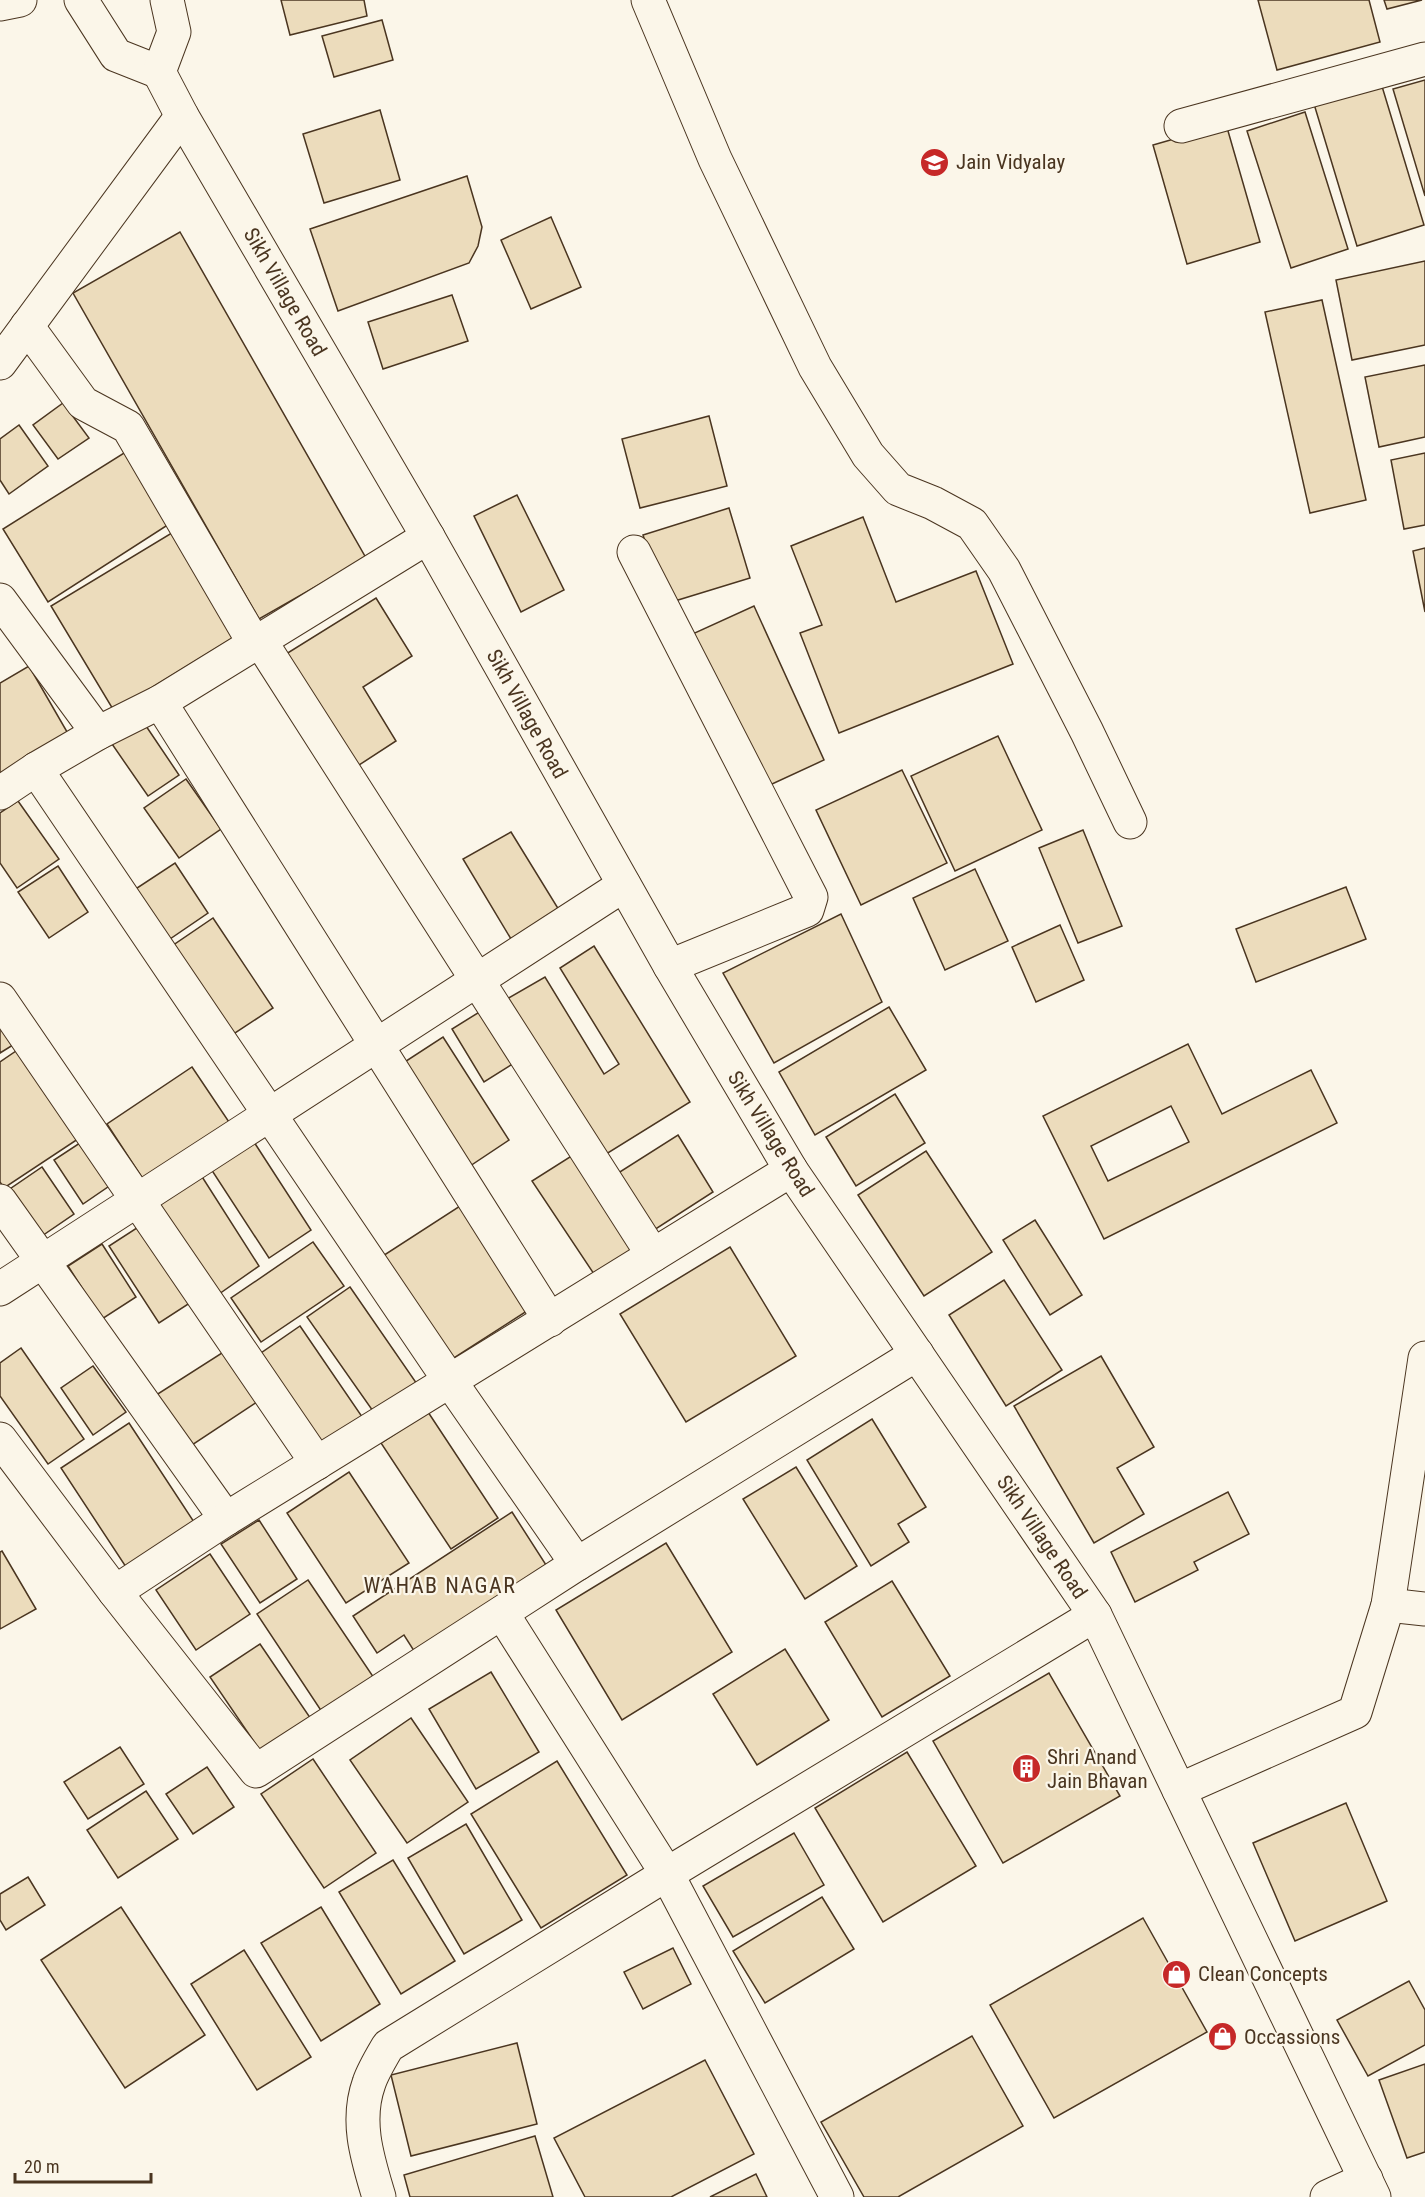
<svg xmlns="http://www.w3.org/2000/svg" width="1425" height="2197" font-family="'Roboto Condensed',sans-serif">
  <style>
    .building { fill: #ecdcbc; stroke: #4a3520; stroke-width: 1.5; fill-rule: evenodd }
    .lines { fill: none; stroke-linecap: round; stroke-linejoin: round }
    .minor-casing { stroke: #4a3520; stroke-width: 35 }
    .major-casing { stroke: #4a3520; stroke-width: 35 }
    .minor { stroke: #fbf6e9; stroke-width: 33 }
    .major { stroke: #fbf6e9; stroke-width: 33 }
    .labels { text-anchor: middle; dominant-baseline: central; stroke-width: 4.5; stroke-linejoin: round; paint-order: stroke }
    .poi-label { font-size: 21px; fill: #4a3520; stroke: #fbf6e9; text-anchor: start }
    .street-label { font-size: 21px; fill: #4a3520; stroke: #fbf6e9 }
    .neighbourhood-label { font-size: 22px; letter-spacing: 1.5px; fill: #4a3520; stroke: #fbf6e9 }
  </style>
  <rect width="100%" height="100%" fill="#fbf6e9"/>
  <g class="building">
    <polygon points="281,0 364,0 367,16 290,35"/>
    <polygon points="1258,0 1369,0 1380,42 1277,70"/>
    <polygon points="1384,0 1422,0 1387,9"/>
    <polygon points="382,20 393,60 334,77 322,36"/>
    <polygon points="1425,80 1425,196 1393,89"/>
    <polygon points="1381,83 1424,225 1357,246 1314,104"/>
    <polygon points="380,110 400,180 324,203 303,134"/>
    <polygon points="1305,112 1348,249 1291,268 1247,131"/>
    <polygon points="1226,124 1260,242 1187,264 1153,145"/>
    <polygon points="467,176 482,227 478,246 469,263 338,311 310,229"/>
    <polygon points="551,217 581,287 531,309 501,240"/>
    <polygon points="180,232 366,558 259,619 73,293"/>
    <polygon points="1425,261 1425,345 1352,360 1336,280"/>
    <polygon points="452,295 468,341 383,369 368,322"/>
    <polygon points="1322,300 1366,500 1310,513 1265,312"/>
    <polygon points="1425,365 1425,437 1379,447 1365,377"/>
    <polygon points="63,403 89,438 58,459 33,425"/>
    <polygon points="709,416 727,486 640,508 622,439"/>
    <polygon points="19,425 48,466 9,494 0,480 0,439"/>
    <polygon points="132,448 177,519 48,602 3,529"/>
    <polygon points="1425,453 1425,525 1404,529 1391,460"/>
    <polygon points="517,495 564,590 521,612 474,516"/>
    <polygon points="729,508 750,578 665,604 643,535"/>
    <polygon points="863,517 896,602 976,571 1013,664 839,733 800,633 822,625 791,546"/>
    <polygon points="175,531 238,635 114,711 51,606"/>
    <polygon points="1425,548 1425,612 1413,551"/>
    <polygon points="376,598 412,656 363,687 396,741 356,767 286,654"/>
    <polygon points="754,606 824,760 759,790 688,636"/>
    <polygon points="29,666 70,737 0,778 0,683"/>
    <polygon points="144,723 179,775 148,796 112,744"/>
    <polygon points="998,736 1042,830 955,871 911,776"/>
    <polygon points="902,770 947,863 861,905 816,810"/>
    <polygon points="186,779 221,829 179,858 144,808"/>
    <polygon points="18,801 59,859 17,888 0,863 0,813"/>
    <polygon points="1083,830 1122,926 1078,943 1039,848"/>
    <polygon points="511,832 559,910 511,939 463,859"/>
    <polygon points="175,863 208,913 167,941 134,890"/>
    <polygon points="58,866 88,912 49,938 18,892"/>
    <polygon points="975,869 1008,941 945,970 913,898"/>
    <polygon points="1346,887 1366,939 1256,982 1236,929"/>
    <polygon points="841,914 882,1002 774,1063 723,973"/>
    <polygon points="213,918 273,1008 229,1037 169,948"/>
    <polygon points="1060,925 1084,980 1036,1002 1012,947"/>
    <polygon points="594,946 690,1102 603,1156 507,999 545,977 604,1074 619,1064 560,968"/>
    <polygon points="889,1007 926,1070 815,1135 779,1072"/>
    <polygon points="481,1011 514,1063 484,1082 452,1029"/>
    <polygon points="0,1024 13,1045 0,1053"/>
    <polygon points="443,1037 509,1140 467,1168 400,1065"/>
    <path d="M1188 1044 1222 1114 1311 1070 1337 1123 1104 1239 1043 1116ZM1171 1106 1189 1142 1108 1181 1091 1146Z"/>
    <polygon points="19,1049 78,1139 4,1188 0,1182 0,1062"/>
    <polygon points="192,1067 229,1122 143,1179 107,1124"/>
    <polygon points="895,1094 925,1143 856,1186 826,1137"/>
    <polygon points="678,1135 713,1192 651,1232 615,1175"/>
    <polygon points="89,1137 118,1180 83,1204 54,1160"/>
    <polygon points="254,1142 311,1230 269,1258 211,1169"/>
    <polygon points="926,1151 992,1252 924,1296 858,1195"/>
    <polygon points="573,1155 634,1248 594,1274 532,1181"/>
    <polygon points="42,1167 74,1214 36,1240 4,1193"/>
    <polygon points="199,1172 259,1266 219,1294 156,1200"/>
    <polygon points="460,1206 527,1311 443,1365 375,1261"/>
    <polygon points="1035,1220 1082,1295 1050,1315 1003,1240"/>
    <polygon points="146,1222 196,1299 159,1323 109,1246"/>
    <polygon points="313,1242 344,1286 261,1342 231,1298"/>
    <polygon points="102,1244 136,1297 102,1319 68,1266"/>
    <polygon points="730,1247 796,1356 686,1422 620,1314"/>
    <polygon points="1004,1280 1062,1370 1006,1406 949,1315"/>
    <polygon points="350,1287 417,1384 375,1414 307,1317"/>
    <polygon points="300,1326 367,1424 327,1450 261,1353"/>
    <polygon points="21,1348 84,1439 48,1464 0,1396 0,1363"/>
    <polygon points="225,1351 257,1402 186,1449 153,1397"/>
    <polygon points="1101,1356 1154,1447 1117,1468 1144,1514 1094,1543 1014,1406"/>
    <polygon points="93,1366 126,1412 93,1435 61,1388"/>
    <polygon points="428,1412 498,1518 451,1549 381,1443"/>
    <polygon points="872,1419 926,1507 898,1524 909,1542 871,1566 807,1460"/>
    <polygon points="129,1423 194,1522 126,1567 61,1468"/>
    <polygon points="796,1467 857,1566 805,1599 743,1499"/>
    <polygon points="349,1472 409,1563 346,1603 287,1513"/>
    <polygon points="1228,1492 1249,1534 1194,1562 1198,1570 1135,1602 1111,1552"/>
    <polygon points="512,1512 548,1568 416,1654 404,1635 377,1653 353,1616"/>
    <polygon points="259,1520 297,1579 260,1603 221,1544"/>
    <polygon points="666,1543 732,1652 622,1720 556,1610"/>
    <polygon points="2,1551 36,1609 0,1629 0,1552"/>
    <polygon points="210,1554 250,1614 196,1650 156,1590"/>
    <polygon points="308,1580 374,1678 322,1712 257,1614"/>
    <polygon points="892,1581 950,1676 882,1717 825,1622"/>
    <polygon points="260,1644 313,1722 263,1755 210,1677"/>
    <polygon points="785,1649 829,1720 757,1765 713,1694"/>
    <polygon points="491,1672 539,1752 476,1789 429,1709"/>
    <polygon points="1049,1673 1120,1796 1003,1863 933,1741"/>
    <polygon points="411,1718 468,1802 407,1843 350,1760"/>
    <polygon points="120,1747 144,1784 88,1819 64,1782"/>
    <polygon points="907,1752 976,1866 883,1922 815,1808"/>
    <polygon points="313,1759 376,1853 324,1888 261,1794"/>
    <polygon points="557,1761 627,1875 541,1928 471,1814"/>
    <polygon points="207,1767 234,1807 193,1834 166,1794"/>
    <polygon points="146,1791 178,1839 118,1878 87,1830"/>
    <polygon points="1346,1803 1387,1901 1295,1941 1253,1843"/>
    <polygon points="466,1824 522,1920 464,1954 408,1858"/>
    <polygon points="794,1833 824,1885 733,1937 703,1886"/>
    <polygon points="393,1860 455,1961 401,1994 339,1892"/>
    <polygon points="28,1877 45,1905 6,1930 0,1920 0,1894"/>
    <polygon points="822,1897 854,1949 765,2003 733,1951"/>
    <polygon points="121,1907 205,2035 125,2088 41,1960"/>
    <polygon points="321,1907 380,2004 321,2041 261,1943"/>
    <polygon points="1143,1918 1207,2032 1054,2118 990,2005"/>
    <polygon points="673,1948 691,1984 643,2009 624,1972"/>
    <polygon points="244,1950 311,2057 257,2090 191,1984"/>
    <polygon points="1409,1981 1425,2010 1425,2045 1368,2076 1337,2020"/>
    <polygon points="972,2036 1023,2126 898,2197 864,2197 821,2122"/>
    <polygon points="517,2043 537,2124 411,2156 391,2075"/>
    <polygon points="705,2060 754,2154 671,2197 585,2197 554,2138"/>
    <polygon points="1425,2064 1425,2152 1407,2158 1379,2080"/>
    <polygon points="535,2136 553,2197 410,2197 404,2175"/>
    <polygon points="756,2174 767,2197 710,2197"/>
  </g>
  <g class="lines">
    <defs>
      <g id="minor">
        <polyline points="648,0 715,159 815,367 868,455 898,489 933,503 972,524 1004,570 1087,732 1130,822"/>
        <polyline points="1181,126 1425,59"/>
        <polyline points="27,326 83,403 128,427 254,643"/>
        <polyline points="0,363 182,116"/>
        <polyline points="634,552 811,897 807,910 670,966"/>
        <polyline points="0,600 98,733"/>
        <polyline points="259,639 653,1255"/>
        <polyline points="160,702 550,1320"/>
        <polyline points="36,769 450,1381 577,1564 917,1354"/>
        <polyline points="0,793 36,769 98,733 160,702 428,537"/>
        <polyline points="0,999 317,1463"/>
        <polyline points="0,1201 226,1519"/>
        <polyline points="0,1289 624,885"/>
        <polyline points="0,1439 115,1592 256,1771 577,1564"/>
        <polyline points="115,1592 226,1519 791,1170"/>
        <polyline points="1388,1605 1425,1609"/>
        <polyline points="502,1613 667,1874 837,2197"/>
        <polyline points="1179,1790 1355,1712 1388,1605 1425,1358"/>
        <path d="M379 2197C368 2160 355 2122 369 2083 373 2071 381 2058 388 2046L667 1874 1095 1615"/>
        <polyline points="1327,2197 1366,2179"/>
      </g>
      <g id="major">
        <polyline points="81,0 116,55 159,72"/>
        <polyline points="0,4 20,0"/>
        <polyline points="159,72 182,116 428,537 670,966 791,1170 1095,1615 1374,2197"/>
        <polyline points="159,72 174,32 167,0"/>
      </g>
    </defs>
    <use href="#minor" class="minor-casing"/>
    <use href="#major" class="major-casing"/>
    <use href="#minor" class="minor"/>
    <use href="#major" class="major"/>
  </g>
  <defs>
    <symbol id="school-disc" viewBox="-11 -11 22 22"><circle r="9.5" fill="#c62828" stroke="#fbf6e9"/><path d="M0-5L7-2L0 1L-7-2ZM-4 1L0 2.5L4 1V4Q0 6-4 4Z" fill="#fff"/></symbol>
    <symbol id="building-disc" viewBox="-11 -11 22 22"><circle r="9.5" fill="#c62828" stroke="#fbf6e9"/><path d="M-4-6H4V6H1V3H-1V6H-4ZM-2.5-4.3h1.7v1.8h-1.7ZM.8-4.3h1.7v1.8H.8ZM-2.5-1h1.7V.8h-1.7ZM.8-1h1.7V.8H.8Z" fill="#fff"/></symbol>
    <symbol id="shop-disc" viewBox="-11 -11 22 22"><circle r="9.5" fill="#c62828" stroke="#fbf6e9"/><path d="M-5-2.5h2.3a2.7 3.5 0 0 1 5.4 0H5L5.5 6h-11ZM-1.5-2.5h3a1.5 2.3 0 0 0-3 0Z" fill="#fff"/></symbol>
  </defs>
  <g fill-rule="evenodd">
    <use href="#school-disc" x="918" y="146" width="33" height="33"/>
    <use href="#building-disc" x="1010" y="1752" width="33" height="33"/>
    <use href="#shop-disc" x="1160" y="1958" width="33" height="33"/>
    <use href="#shop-disc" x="1206" y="2020" width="33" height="33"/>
  </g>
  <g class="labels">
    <g class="poi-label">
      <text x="956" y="162">Jain Vidyalay</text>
      <text x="1047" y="1757">Shri Anand<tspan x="1047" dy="24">Jain Bhavan</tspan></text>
      <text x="1198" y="1974">Clean Concepts</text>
      <text x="1244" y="2037">Occassions</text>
    </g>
    <g class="street-label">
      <text transform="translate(285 292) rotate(60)">Sikh Village Road</text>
      <text transform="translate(527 714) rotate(61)">Sikh Village Road</text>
      <text transform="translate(771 1134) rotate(58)">Sikh Village Road</text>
      <text transform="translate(1042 1537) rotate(56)">Sikh Village Road</text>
    </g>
    <g class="neighbourhood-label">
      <text x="440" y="1585">WAHAB NAGAR</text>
    </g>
  </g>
  <path d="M15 2173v9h136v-9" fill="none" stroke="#4a3520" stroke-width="3"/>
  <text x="24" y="2173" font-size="18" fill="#4a3520" stroke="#fbf6e9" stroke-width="4.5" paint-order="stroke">20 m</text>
</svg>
